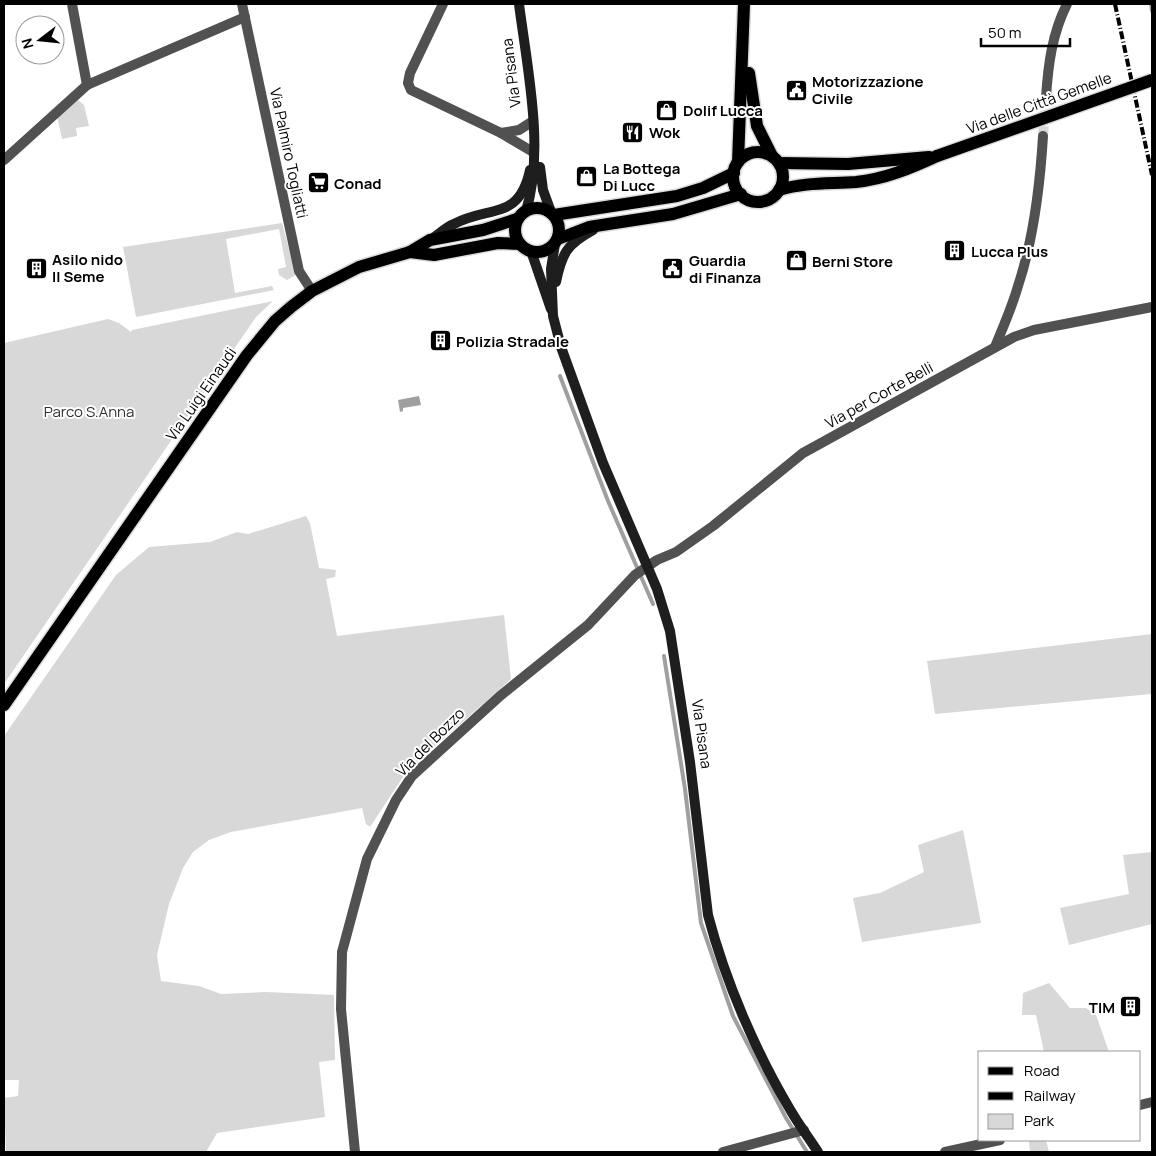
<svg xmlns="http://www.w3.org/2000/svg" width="1156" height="1156" font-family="Manrope,sans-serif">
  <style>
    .green { fill: #d8d8d8 }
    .water { fill: #9f9f9f }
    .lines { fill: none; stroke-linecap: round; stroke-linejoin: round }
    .stream { stroke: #9f9f9f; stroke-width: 4 }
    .street-tunnel { stroke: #d9d9d9; stroke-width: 10; stroke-dasharray: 10 5; stroke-linecap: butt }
    .primary-casing { stroke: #dbdbdb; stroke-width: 15 }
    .street { stroke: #515151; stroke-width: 10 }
    .secondary { stroke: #1e1e1e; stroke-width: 10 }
    .primary { stroke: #000; stroke-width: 12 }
    .rail { stroke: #000; stroke-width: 4; stroke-dasharray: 8 2.5 1 2.5; stroke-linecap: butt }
    .primary-bridge-casing { stroke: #dbdbdb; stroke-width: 15; stroke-linecap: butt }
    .primary-bridge { stroke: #000; stroke-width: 12 }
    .labels { text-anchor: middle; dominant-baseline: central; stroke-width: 4; stroke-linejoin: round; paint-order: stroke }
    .street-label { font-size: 15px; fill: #000; stroke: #fff }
    .poi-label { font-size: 15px; font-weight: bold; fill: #000; stroke: #fff; text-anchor: start }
    .park-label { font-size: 15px; fill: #2f2f2f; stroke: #fff }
  </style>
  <rect width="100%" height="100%" fill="#fff"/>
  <g class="green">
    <polygon points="78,100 84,105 89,126 76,128 77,136 62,139 57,116"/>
    <polygon points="282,223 296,275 287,280 279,275 278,269 286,267 279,229 226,239 235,293 272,286 274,290 136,317 123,247"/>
    <polygon points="273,301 256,317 4,684 4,343 108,319 119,323 131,332 132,330"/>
    <polygon points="306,516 310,523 319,568 336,570 335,577 326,579 337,636 504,615 511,679 407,771 370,827 366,824 362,808 231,832 209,840 193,852 183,868 169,904 157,955 161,981 199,986 221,994 266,992 334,995 335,1060 319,1062 325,1117 217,1133 206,1152 6,1152 4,1098 18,1096 19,1080 4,1080 4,736 116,575 149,547 210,542 237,532 248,534"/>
    <polygon points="1152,634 1152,694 935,714 927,661"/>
    <polygon points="963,830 981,923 862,942 853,898 880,893 924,872 918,845"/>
    <polygon points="1152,852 1152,924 1069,945 1060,908 1129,894 1123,855"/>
    <polygon points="1049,983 1070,1008 1086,1008 1096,1015 1109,1052 1044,1052 1036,1015 1022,1015 1023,993"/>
    <polygon points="1046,1140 1049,1152 1030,1152 1029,1141"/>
  </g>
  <polygon class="water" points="419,396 421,405 403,408 403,411 400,412 398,400"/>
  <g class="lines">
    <g class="stream">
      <polyline points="1151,4 1152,11"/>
      <polyline points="560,376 608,501 653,604"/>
      <polyline points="664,656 685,789 701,923 733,1016 786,1118 807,1152"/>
    </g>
    <polyline class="street-tunnel" points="1043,136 1046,98"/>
    <defs>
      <g id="primary">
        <polyline points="749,73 757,126 772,156"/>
        <circle cx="758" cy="177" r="25"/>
        <polyline points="738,162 744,4"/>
        <polyline points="779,163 848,164 929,157"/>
        <path d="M779 190C805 182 830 184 856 182 885 179 911 168 937 156"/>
        <circle cx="537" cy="230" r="22"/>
        <polyline points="554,215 677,196 703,188 734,173"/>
        <polyline points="558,239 589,227 673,214 741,194"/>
        <polyline points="410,252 430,240 483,230 517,219"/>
        <polyline points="4,705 247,355 275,321 291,307 312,291 359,267 410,252 434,255 498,243 520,244"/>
      </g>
    </defs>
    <use href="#primary" class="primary-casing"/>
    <g class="street">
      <polyline points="242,4 299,271 312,291"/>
      <polyline points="443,4 410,73 408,83 411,90 501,133 533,152"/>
      <polyline points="87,85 245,17"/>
      <path d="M1046 98C1048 65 1052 34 1067 4"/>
      <polyline points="501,133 519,130 533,121"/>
      <polyline points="4,160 87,85 72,4"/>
      <path d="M995 347C1003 327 1012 307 1018 286 1034 238 1040 186 1043 136"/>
      <polyline points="1140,1105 1152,1102"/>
      <polyline points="355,1152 341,1009 342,952 367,859 396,800 412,776 500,696 588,625 635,575 657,560 676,552 713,526 803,453 1014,337 1034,330 1152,307"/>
      <polyline points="723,1152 804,1130"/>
      <polyline points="945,1152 1000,1140"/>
    </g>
    <g class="secondary">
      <path d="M519 4C527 67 545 150 526 211"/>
      <polyline points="540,167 543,190 551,212"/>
      <path d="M432 239C439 234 446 227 454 224 490 205 519 221 530 170"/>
      <path d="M555 244 551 269 553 316 561 347 603 463 657 589 670 631 690 762 708 915C725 980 756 1053 791 1111 799 1125 809 1138 818 1152"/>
      <polyline points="531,251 551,309"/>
      <path d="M556 282C562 253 567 244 593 230"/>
    </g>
    <use href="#primary" class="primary"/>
    <polyline class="rail" points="1115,4 1152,175"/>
    <defs>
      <polyline id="primary-bridge" points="937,156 1152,80"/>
    </defs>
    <use href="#primary-bridge" class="primary-bridge-casing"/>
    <use href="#primary-bridge" class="primary-bridge"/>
  </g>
  <defs>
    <symbol id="civic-square" viewBox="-11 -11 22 22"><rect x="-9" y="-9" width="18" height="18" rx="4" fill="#000" stroke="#fff"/><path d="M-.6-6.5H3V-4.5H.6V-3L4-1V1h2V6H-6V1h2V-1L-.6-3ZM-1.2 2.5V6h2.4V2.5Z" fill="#fff"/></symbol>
    <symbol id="shop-square" viewBox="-11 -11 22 22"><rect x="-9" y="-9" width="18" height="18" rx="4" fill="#000" stroke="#fff"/><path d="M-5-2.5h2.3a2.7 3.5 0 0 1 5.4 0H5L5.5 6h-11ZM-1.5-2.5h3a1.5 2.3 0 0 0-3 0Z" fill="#fff"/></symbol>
    <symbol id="restaurant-square" viewBox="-11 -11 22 22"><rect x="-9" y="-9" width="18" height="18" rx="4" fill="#000" stroke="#fff"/><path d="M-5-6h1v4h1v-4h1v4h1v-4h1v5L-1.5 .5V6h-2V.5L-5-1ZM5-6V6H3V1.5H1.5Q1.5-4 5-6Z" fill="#fff"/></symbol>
    <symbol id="supermarket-square" viewBox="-11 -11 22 22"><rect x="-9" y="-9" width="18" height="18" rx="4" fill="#000" stroke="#fff"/><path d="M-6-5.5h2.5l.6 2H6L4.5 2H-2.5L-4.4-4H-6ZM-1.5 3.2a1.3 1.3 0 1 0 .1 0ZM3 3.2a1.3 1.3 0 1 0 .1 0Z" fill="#fff"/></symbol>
    <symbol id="building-square" viewBox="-11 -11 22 22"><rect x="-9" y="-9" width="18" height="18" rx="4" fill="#000" stroke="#fff"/><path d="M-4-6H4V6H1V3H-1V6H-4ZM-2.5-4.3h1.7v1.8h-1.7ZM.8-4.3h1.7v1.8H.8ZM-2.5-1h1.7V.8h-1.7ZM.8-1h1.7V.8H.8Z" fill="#fff"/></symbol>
  </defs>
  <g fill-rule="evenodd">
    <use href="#civic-square" x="784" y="78" width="25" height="25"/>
    <use href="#shop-square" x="654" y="98" width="25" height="25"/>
    <use href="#restaurant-square" x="620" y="120" width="25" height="25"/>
    <use href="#shop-square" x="574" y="164" width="25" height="25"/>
    <use href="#supermarket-square" x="306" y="170" width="25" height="25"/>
    <use href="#building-square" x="942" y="238" width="25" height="25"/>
    <use href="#shop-square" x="784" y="248" width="25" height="25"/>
    <use href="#building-square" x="24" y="256" width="25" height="25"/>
    <use href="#civic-square" x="660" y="256" width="25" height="25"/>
    <use href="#building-square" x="428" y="328" width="25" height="25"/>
    <use href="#building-square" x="1118" y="994" width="25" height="25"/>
  </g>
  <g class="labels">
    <g class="street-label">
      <text transform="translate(511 73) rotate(-97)">Via Pisana</text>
      <text transform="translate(1039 103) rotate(-20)">Via delle Città Gemelle</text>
      <text transform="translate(289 153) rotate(78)">Via Palmiro Togliatti</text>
      <text transform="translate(201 394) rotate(-55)">Via Luigi Einaudi</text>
      <text transform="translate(879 395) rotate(-29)">Via per Corte Belli</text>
      <text transform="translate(702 734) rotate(82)">Via Pisana</text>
      <text transform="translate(430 742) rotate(-45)">Via del Bozzo</text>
    </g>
    <g class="poi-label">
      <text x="812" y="81">Motorizzazione<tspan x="812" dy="17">Civile</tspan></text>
      <text x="683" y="110">Dolif Lucca</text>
      <text x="649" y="132">Wok</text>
      <text x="603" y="168">La Bottega<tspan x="603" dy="17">Di Lucc</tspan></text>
      <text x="334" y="183">Conad</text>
      <text x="971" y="251">Lucca Plus</text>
      <text x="52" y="259">Asilo nido<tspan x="52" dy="17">Il Seme</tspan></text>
      <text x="689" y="260">Guardia<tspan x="689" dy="17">di Finanza</tspan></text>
      <text x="812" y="261">Berni Store</text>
      <text x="456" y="341">Polizia Stradale</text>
      <text x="1115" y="1007" text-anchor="end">TIM</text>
    </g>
    <g class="park-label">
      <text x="89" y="411">Parco S.Anna</text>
    </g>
  </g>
  <rect width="1156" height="1156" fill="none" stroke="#000000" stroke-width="10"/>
  <rect x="978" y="1051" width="162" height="90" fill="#ffffff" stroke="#999999"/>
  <rect x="988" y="1067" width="25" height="8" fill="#000000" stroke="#999999"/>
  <text x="1024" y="1076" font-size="15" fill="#000000">Road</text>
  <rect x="988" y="1092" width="25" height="8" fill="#000000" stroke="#999999"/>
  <text x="1024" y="1101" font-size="15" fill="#000000">Railway</text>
  <rect x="988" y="1114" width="25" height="15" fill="#d8d8d8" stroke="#999999"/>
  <text x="1024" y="1126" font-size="15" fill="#000000">Park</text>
  <g transform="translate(40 40) rotate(254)"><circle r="24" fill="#ffffff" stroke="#999999"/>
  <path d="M0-4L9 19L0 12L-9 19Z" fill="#000000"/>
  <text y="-8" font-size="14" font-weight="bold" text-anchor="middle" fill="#000000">N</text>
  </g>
  <path d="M981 38v8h89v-8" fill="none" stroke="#000000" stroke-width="2.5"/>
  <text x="988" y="38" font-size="15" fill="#000000" stroke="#ffffff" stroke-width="4" paint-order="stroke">50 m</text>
</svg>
